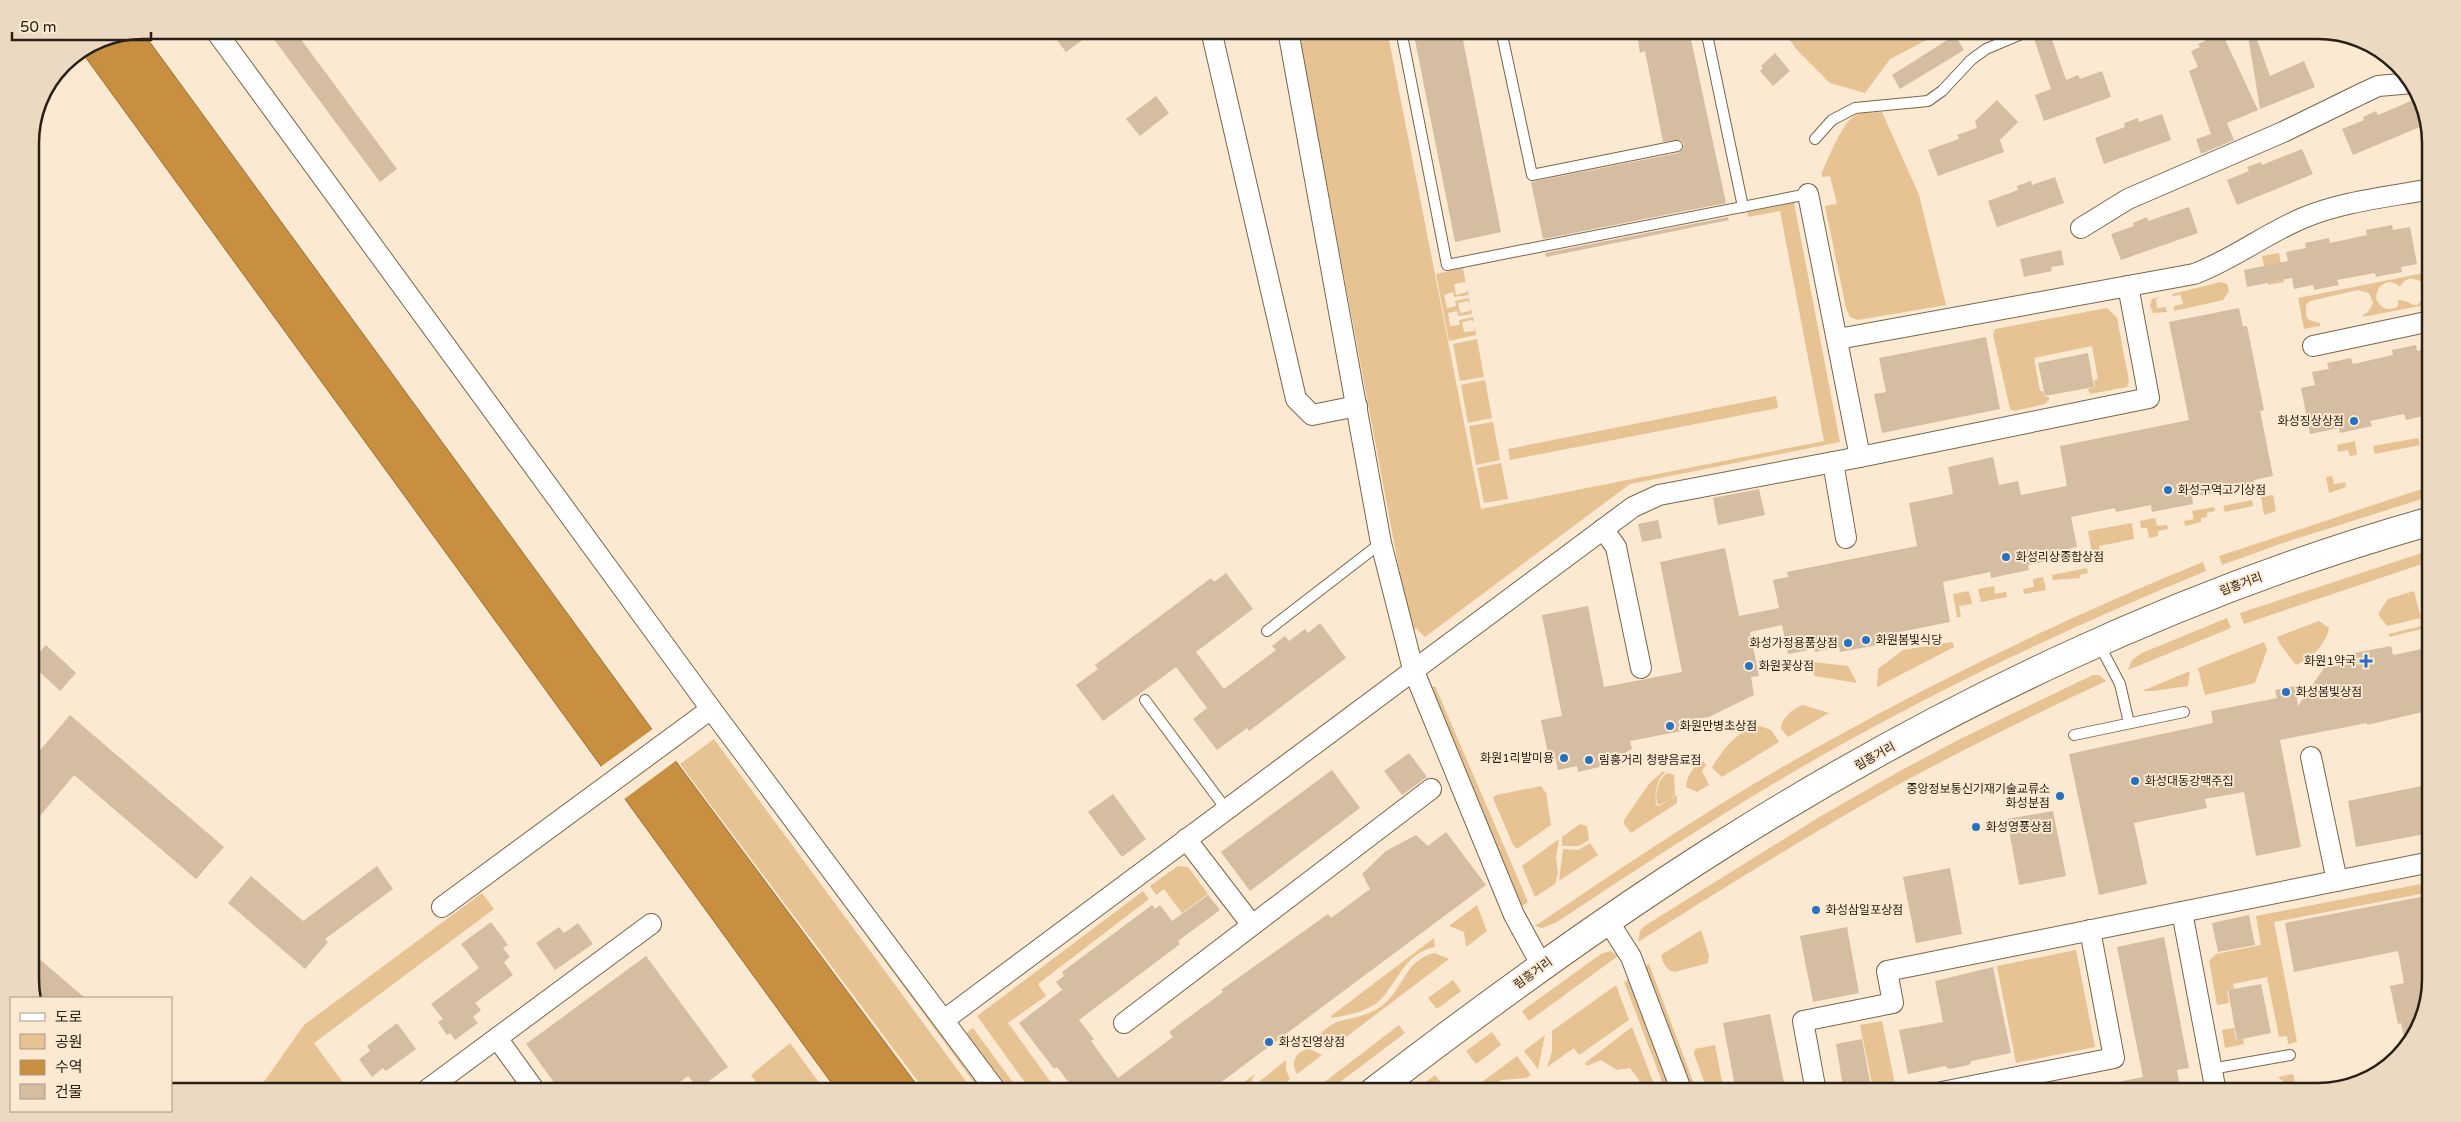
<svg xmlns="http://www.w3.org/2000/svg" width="2461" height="1122" font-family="'Varela Round','Noto Sans KR',sans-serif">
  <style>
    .green { fill: #e7c293 }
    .water { fill: #c88f40; stroke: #986e33 }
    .pier { fill: #fce9d1 }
    .building { fill: #d5bda1 }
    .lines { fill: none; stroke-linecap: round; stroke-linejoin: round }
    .lane-casing { stroke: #7a664b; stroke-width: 12 }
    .street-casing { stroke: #7a664b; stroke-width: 22 }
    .primary-casing { stroke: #7a664b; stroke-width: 30 }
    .lane { stroke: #fff; stroke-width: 10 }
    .street { stroke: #fff; stroke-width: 20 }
    .primary { stroke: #fff; stroke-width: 28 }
    .poi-dot { fill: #2472c1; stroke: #fce9d1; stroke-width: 2 }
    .labels { text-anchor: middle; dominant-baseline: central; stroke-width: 4; stroke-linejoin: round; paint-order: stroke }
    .poi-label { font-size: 12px; fill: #292015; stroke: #fce9d1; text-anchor: start }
    .street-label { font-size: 12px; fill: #292015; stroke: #fce9d1 }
    .rim { fill: none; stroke: #292015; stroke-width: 2.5 }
  </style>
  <rect width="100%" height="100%" fill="#fce9d1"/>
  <g class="green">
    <polygon points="1298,30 1387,30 1481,509 1824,441 1780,211 1748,217 1747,212 1794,203 1840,442 1630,484 1425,637 1416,628 1411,633"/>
    <polygon points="1783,30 1946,30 1890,59 1865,93 1830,83 1797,50"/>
    <path d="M1882 112 1919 195 1946 305 1858 320 1850 317 1846 308 1825 206 1837 204 1830 176 1822 177V172C1829 158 1841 125 1854 116 1861 111 1873 113 1882 112Z"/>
    <polygon points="2279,253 2284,282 2268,285 2262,256"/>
    <polygon points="1463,268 1466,285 1465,282 1454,284 1456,295 1467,292 1467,289 1469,295 1454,297 1453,292 1444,295 1447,308 1456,306 1455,301 1469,298 1470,304 1468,301 1458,303 1460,313 1470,311 1471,308 1472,314 1458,316 1457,311 1448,313 1450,326 1460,325 1459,320 1473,317 1474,323 1472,320 1462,322 1464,332 1474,331 1475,327 1476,335 1449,341 1436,274"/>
    <path d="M2424 273 2427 286C2419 280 2408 273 2400 287 2389 277 2377 284 2376 298 2380 308 2388 313 2398 306V300C2415 300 2413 316 2428 291L2430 304 2363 317V315L2368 312 2373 303 2369 293 2358 290 2310 301 2306 305V316L2309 320 2320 323V326L2304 329 2298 298Z"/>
    <polygon points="2221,282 2227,284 2229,291 2223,300 2174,311 2174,306 2183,304 2181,295 2172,296 2172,294"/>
    <polygon points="2164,296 2156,299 2157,308 2166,307 2167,312 2153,313 2150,306 2152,299"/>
    <polygon points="2107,308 2117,318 2129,381 2127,387 2090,394 2088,389 2095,387 2094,380 2098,379 2092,346 2034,358 2040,391 2043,391 2045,397 2049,397 2049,400 2045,404 2014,411 2010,409 1993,334 1995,329"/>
    <polygon points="1477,339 1484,377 1460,381 1453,344"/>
    <polygon points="1485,380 1492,418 1468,423 1461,385"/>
    <polygon points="1776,396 1778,408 1510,460 1508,449"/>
    <polygon points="1493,422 1500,460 1476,465 1469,426"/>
    <polygon points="2418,438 2420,445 2375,454 2373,446"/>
    <polygon points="2355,441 2357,455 2350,456 2348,450 2338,452 2337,445"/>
    <polygon points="1501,463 1508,499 1484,503 1477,468"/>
    <polygon points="2332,476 2334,484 2345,482 2346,487 2329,493 2326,477"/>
    <polygon points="2431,486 2431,496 2280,544 2222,565 2219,556"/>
    <polygon points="2273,495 2276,511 2264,515 2261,497"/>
    <polygon points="2252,500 2253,506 2225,512 2223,506"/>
    <polygon points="2214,507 2215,511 2207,513 2207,517 2201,518 2201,522 2185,526 2184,521 2194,519 2192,511"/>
    <polygon points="2155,518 2157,526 2167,525 2168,529 2158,531 2158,536 2149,538 2147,528 2141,528 2140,521"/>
    <polygon points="2132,523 2134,539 2099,546 2101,556 2093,558 2088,531"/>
    <polygon points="2431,550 2431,561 2244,624 2240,613"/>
    <path d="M2203 562 2206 571C2074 625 1944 686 1819 757 1730 808 1643 865 1557 922L1542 928 1535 926C1627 864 1719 802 1816 748 1941 678 2070 616 2203 562Z"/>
    <polygon points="2087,568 2088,573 2080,575 2080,578 2053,580 2052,575"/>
    <polygon points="2043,577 2046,590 2024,594 2023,589 2034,587 2033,579"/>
    <polygon points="1994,586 1995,594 2006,592 2007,597 1981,602 1978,589"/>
    <polygon points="2431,586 2431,616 2429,616 2423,588"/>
    <polygon points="1969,591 1972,604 1959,606 1961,617 1957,617 1953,594"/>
    <polygon points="2414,591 2421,618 2387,626 2378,614 2388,599"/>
    <polygon points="2227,618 2231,628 2128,670 2132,660 2142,653"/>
    <path d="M2319 621 2329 628C2326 644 2312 658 2296 665L2280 644 2277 637Z"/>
    <polygon points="2421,626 2422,629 2389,637 2389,634"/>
    <polygon points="1951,642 1953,643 1954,647 1877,687 1878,669 1903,650"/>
    <polygon points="2264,642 2267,650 2255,683 2205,695 2198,668"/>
    <polygon points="1813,662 1848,666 1857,683 1815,676 1809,666"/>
    <polygon points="2190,671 2188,686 2153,691 2142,691"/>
    <path d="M2093 675H2099L2106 681C2038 713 1970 746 1903 782 1813 832 1725 887 1638 942L1640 931 1646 925 1821 816 1898 772 1962 738Z"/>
    <polygon points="1435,686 1528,902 1522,906 1429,688"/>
    <path d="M1803 705 1829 713 1788 737 1781 729C1781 719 1793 708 1803 705Z"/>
    <path d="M1760 726 1771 730 1779 742 1722 777 1712 768 1714 764C1724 748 1739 729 1760 726Z"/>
    <polygon points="719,735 986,1092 981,1092"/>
    <polygon points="714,739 974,1092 926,1092 680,764"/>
    <path d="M1703 761 1706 765 1702 771 1709 785 1697 792 1686 787C1687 776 1693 766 1703 761Z"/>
    <path d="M1662 772H1666C1656 778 1655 794 1656 805L1659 806 1668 801 1658 805C1654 795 1658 778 1668 773L1674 775 1675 795 1669 800 1677 795V803L1631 833 1624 824V820L1649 784Z"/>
    <polygon points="1541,786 1546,793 1551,825 1517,849 1513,845 1493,798 1496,795"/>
    <polygon points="1580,824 1587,826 1589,840 1579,846 1562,846 1562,837"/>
    <polygon points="1559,839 1556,858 1558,873 1555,884 1535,897 1522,866"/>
    <polygon points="1590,843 1598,855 1559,881 1563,849 1578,850"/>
    <polygon points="1178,866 1188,867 1208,894 1182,913 1164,889 1156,895 1150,886"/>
    <polygon points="2431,882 2431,892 2274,922 2297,1042 2288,1044 2287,1036 2279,1037 2267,977 2233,984 2234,989 2227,990 2229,1003 2217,1005 2209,961 2216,954 2261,945 2256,916"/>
    <polygon points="1143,891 1149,899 1038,984 1046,996 1008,1023 1058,1092 1032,1092 977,1016"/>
    <polygon points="482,893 494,909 314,1043 350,1092 265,1092 261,1086 304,1025"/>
    <polygon points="1477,905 1487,931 1466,947 1464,932 1449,926"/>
    <path d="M1701 930 1709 956 1708 963 1675 972C1666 971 1663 962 1661 955Z"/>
    <path d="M1434 938 1435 947C1406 953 1400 977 1383 997 1371 1011 1349 1015 1332 1018L1331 1016Z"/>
    <polygon points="2076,950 2095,1047 2016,1063 1997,966"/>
    <polygon points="1610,951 1618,956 1529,1021 1522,1011 1601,954"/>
    <path d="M1435 953 1449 959 1329 1050 1312 1041C1319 1035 1329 1025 1337 1022 1354 1017 1370 1016 1384 1004 1404 987 1406 959 1435 953Z"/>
    <polygon points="1649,964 1697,1092 1693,1092 1645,966"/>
    <polygon points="1453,980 1461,991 1437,1009 1428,998"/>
    <polygon points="1628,980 1671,1092 1666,1092 1624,982"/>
    <polygon points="1616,985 1629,1020 1579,1055 1574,1048 1547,1067 1552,1052 1552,1031"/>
    <polygon points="1882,1021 1895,1084 1873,1088 1860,1025"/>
    <polygon points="1399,1025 1405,1033 1331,1089 1320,1090 1318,1087"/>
    <polygon points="1632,1027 1657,1092 1634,1092 1638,1087 1639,1080 1630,1068 1617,1070 1601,1060 1587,1066 1585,1063"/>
    <polygon points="973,1028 1020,1092 1007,1092 965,1034"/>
    <polygon points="2234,1028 2236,1040 2243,1039 2244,1044 2225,1048 2222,1030"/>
    <polygon points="1492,1032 1501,1045 1476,1064 1466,1051"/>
    <polygon points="1545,1035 1538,1069 1524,1051"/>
    <polygon points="790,1043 826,1092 763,1092 751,1075"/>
    <polygon points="1715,1045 1724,1092 1708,1092 1694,1054 1695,1049"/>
    <path d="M1309 1049 1322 1055 1297 1074C1290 1062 1296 1051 1309 1049Z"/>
    <polygon points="1517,1056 1531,1075 1526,1078 1502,1080 1482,1091 1478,1085"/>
    <polygon points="1286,1060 1286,1070 1290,1079 1274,1092 1253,1092 1260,1081"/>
    <polygon points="1255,1074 1246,1092 1231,1092"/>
    <polygon points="2293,1074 2297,1092 2284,1092 2285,1083 2278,1077"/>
    <polygon points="1435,1075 1441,1083 1429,1092 1413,1092"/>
    <polygon points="2251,1082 2246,1092 2234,1092 2238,1085"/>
    <polygon points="1524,1085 1514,1092 1492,1092 1506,1086"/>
  </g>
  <polygon class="water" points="141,30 648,724 922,1092 838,1092 81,51 100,39"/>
  <polygon class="pier" points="654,728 677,760 623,800 599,768"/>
  <g class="building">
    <polygon points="267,30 294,30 397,169 380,182"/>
    <polygon points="1049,30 1096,30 1066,52"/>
    <polygon points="1413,30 1461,30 1501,232 1455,242"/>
    <polygon points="1641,30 1689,30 1726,203 1543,239 1531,182 1678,153 1683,149 1684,144 1680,140 1663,142 1645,51 1640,53 1637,35 1642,34"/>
    <polygon points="2222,33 2258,110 2227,123 2234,140 2201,154 2196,139 2211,134 2189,71 2198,67 2191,51 2200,47 2198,44"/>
    <polygon points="2050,34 2066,80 2078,75 2080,79 2102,71 2111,97 2044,121 2035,95 2051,89 2034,39"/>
    <polygon points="2255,34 2270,76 2304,61 2315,87 2260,109 2248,36"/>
    <polygon points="1955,35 1964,50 1900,89 1892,75"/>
    <polygon points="1775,53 1790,71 1773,86 1760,71 1763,68 1761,66"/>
    <polygon points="1156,96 1169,113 1140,136 1126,119"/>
    <polygon points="2418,98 2427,124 2353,155 2342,129 2364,120 2363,117 2376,111 2378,115"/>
    <polygon points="1997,100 2018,122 2000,140 2004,152 1938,176 1928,150 1959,139 1957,135 1977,128 1975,121"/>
    <polygon points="2162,114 2171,140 2104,164 2095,138 2125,127 2124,123 2138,118 2139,122"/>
    <polygon points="2302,149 2313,174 2237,205 2227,180 2249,171 2247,167 2261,162 2262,165"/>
    <polygon points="2055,177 2064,203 1997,227 1988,201 2018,190 2017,186 2031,181 2032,185"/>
    <polygon points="2189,207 2198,233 2121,260 2111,234 2134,226 2133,223 2147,217 2148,221"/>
    <polygon points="1728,217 1729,220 1546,257 1545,253"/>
    <polygon points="2392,225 2393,230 2410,227 2417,264 2401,267 2402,272 2376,277 2375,273 2337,280 2339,285 2314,290 2313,285 2294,289 2292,278 2247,287 2244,270 2288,261 2286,252 2306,248 2305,243 2329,238 2330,243 2367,235 2366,230"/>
    <polygon points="2061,250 2064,265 2051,267 2052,271 2024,277 2020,259"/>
    <polygon points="2239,308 2243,326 2247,326 2264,410 2260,411 2273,476 2254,480 2255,484 2192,497 2193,504 2152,512 2151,505 2116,512 2115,508 2071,517 2077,547 2064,550 2066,557 2028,565 2029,570 1991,578 1990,572 1943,582 1950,622 1875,637 1877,645 1840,652 1839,647 1815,652 1814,649 1788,654 1782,625 1750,632 1759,676 1751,677 1754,695 1709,717 1690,720 1692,729 1630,741 1632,749 1615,758 1603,761 1604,766 1578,772 1577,766 1558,770 1554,752 1548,754 1541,720 1562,716 1542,615 1588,606 1604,687 1682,672 1660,562 1725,548 1739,616 1779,608 1773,580 1788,577 1787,572 1917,546 1909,503 1953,494 1948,467 1993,457 1999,485 2018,481 2021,495 2067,486 2060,446 2189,420 2169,322"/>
    <polygon points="1986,337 2000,409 1882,433 1874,394 1886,392 1879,358"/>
    <polygon points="2416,345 2417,351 2431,348 2431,414 2406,420 2404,414 2370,421 2372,426 2340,433 2339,428 2310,434 2301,388 2315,385 2312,372 2329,369 2327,363 2351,358 2353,364 2393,355 2392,350"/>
    <polygon points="2088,353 2094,387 2045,396 2038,363"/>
    <polygon points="1759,489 1765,515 1718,525 1713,498"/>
    <polygon points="1658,520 1662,538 1642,542 1638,524"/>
    <polygon points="1226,573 1253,609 1196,652 1224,689 1276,650 1272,646 1285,636 1289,641 1305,629 1308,633 1320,623 1346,658 1249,731 1247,728 1217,750 1193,719 1207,708 1176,667 1103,721 1076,685 1098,669 1095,665 1211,578 1214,582"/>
    <polygon points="46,645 76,673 60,691 30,663"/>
    <polygon points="2391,646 2393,655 2431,647 2431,710 2367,725 2367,723 2280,740 2301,847 2256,856 2244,792 2205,799 2207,808 2134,823 2147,884 2099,895 2069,754 2213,723 2211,711 2277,698 2275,690 2295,686 2298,706 2324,668 2340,665 2338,656"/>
    <polygon points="70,715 224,847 196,879 74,775 30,828 30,762"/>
    <polygon points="1409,753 1427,777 1402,795 1384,771"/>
    <polygon points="1332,770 1360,808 1250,891 1221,852"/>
    <polygon points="2431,784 2431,833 2356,847 2348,801"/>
    <polygon points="1113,794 1146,839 1122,857 1088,812"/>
    <polygon points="2053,811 2066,876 2019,885 2007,819"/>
    <polygon points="1446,832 1486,885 1208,1092 1076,1092 1057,1067 1054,1069 1019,1023 1062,990 1056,982 1064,976 1062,972 1152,905 1155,909 1160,905 1172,921 1208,895 1220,910 1178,941 1180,944 1079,1020 1094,1039 1091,1041 1118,1078 1173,1037 1169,1032 1223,992 1221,990 1328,914 1331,918 1370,889 1362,874 1386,851 1416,835 1428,846"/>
    <polygon points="377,866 393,889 325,939 328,942 305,969 228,903 251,876 303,921"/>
    <polygon points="1950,868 1962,934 1916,943 1903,877"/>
    <polygon points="2431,895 2431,979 2422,1022 2405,1043 2401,1023 2398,1024 2390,986 2404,983 2398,951 2294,972 2285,923"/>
    <polygon points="2249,915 2255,945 2218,952 2212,923"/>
    <polygon points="491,922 508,945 503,948 510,957 504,962 513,975 475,1003 481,1010 473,1017 478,1023 455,1040 450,1033 447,1035 438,1022 443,1019 431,1004 479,968 461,944"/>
    <polygon points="578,923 593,944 555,970 536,943 559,927 564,933"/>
    <polygon points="1847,927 1859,993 1813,1002 1800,936"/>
    <polygon points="2164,937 2189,1068 2177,1070 2181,1092 2103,1092 2103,1085 2143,1077 2117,947"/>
    <polygon points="30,951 85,998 34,998 30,986"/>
    <polygon points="646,956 728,1067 698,1089 688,1076 666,1092 561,1092 526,1044"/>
    <polygon points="1993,967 2011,1053 1972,1061 1969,1065 1949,1069 1945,1066 1908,1074 1899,1030 1943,1022 1935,981"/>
    <polygon points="2261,984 2271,1033 2237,1040 2228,990"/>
    <polygon points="1770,1014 1786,1092 1736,1092 1723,1023"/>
    <polygon points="397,1023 416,1049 386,1071 383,1068 372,1077 359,1059 370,1051 367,1046"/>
    <polygon points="1862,1039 1870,1082 1843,1087 1836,1044"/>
  </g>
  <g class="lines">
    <defs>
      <g id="lane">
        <polyline points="1401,30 1447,265 1808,194"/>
        <polyline points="1501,30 1532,175 1677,146"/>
        <polyline points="1706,30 1743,207"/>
        <polyline points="1815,139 1832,120 1855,108 1928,101 1942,91 1971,60 1986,49 2031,30"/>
        <polyline points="1267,631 1381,543"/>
        <polyline points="2099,644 2120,684 2129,723"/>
        <polyline points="1145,700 1226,809"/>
        <polyline points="2074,735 2184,712"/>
        <polyline points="2211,1069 2290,1055"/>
      </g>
      <g id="street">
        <polyline points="215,30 711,709 997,1092"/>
        <polyline points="1211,30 1296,399 1312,415 1357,406"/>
        <polyline points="1288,30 1381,543 1413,669 1514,915 1542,966"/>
        <polyline points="1808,194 1860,457"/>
        <polyline points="2081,228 2128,199 2283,132 2363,93 2378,86 2413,83"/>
        <path d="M1838 339 2194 274C2232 260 2265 234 2303 218 2343 201 2389 197 2431 189"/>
        <polyline points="2313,346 2431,321"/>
        <polyline points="1833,462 1846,538"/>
        <polyline points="1603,529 1616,547 1641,668"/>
        <polyline points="2311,757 2337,881"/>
        <polyline points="1186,839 1252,925"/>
        <polyline points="442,907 711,709"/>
        <polyline points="2182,912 2216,1092"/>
        <polyline points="1608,921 1631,957 1682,1092"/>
        <polyline points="944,1020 1633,507 1659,495 1860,457 2149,398 2128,286"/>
        <polyline points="1124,1023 1431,789"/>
        <polyline points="497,1038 536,1092"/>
        <polyline points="424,1092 651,924"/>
        <polyline points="1816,1092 1803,1021 1893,1003 1887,971 2431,862"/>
        <polyline points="1942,1092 2114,1058 2090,930"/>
      </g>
      <path id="primary" d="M1373 1092C1485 1006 1600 922 1720 846 1938 708 2182 591 2431 521"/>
    </defs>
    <use href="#lane" class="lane-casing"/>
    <use href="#street" class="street-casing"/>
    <use href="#primary" class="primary-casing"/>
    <use href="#lane" class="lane"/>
    <use href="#street" class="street"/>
    <use href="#primary" class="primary"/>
  </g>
  <g class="poi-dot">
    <circle cx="2354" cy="421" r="5"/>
    <circle cx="2168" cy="490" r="5"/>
    <circle cx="2006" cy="557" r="5"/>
    <circle cx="1866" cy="640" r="5"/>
    <circle cx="1848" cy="643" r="5"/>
    <path d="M2363.5 653.5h5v5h5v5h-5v5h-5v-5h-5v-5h5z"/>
    <circle cx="1749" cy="666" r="5"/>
    <circle cx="2286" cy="692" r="5"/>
    <circle cx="1670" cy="726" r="5"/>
    <circle cx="1564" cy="758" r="5"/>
    <circle cx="1589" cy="760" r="5"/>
    <circle cx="2135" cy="781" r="5"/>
    <circle cx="2060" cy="796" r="5"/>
    <circle cx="1976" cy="827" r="5"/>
    <circle cx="1816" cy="910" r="5"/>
    <circle cx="1269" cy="1042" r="5"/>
  </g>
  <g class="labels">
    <g class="poi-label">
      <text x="2344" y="421" text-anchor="end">화성징상상점</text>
      <text x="2178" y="490">화성구역고기상점</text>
      <text x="2016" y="557">화성리상종합상점</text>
      <text x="1876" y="640">화원봄빛식당</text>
      <text x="1838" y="643" text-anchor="end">화성가정용품상점</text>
      <text x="2356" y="661" text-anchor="end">화원1약국</text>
      <text x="1759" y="666">화원꽃상점</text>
      <text x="2296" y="692">화성봄빛상점</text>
      <text x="1680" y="726">화원만병초상점</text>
      <text x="1554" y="758" text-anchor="end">화원1리발미용</text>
      <text x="1599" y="760">림흥거리 청량음료점</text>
      <text x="2145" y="781">화성대동강맥주집</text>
      <text x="2050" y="789" text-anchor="end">중앙정보통신기재기술교류소<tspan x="2050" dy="14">화성분점</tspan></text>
      <text x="1986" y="827">화성영풍상점</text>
      <text x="1826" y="910">화성삼일포상점</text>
      <text x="1279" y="1042">화성진영상점</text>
    </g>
    <g class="street-label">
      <text transform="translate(2241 584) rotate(-20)">림흥거리</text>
      <text transform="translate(1875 756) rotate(-29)">림흥거리</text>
      <text transform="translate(1533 973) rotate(-36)">림흥거리</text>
    </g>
  </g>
  <path d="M0 0H2461V1122H0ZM143 39H2318A104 104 0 0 1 2422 143V979A104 104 0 0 1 2318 1083H143A104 104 0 0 1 39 979V143A104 104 0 0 1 143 39Z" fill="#ebd9c2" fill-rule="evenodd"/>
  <path class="rim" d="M143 39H2318A104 104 0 0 1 2422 143V979A104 104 0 0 1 2318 1083H143A104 104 0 0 1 39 979V143A104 104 0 0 1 143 39Z"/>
  <rect x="10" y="997" width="162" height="115" fill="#fce9d1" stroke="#a89986"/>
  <rect x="20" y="1013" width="25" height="8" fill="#ffffff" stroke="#a89986"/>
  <text x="55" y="1022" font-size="15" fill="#292015">도로</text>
  <rect x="20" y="1034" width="25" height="15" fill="#e7c293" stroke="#a89986"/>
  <text x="55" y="1047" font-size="15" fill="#292015">공원</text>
  <rect x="20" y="1060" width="25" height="15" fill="#c88f40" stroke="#a89986"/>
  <text x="55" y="1072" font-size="15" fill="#292015">수역</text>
  <rect x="20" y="1084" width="25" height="15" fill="#d5bda1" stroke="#a89986"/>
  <text x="55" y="1097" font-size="15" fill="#292015">건물</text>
  <path d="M12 32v8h139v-8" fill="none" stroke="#292015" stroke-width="2.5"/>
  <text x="20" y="32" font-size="15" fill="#292015" stroke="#fce9d1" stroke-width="4" paint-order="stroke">50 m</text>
</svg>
